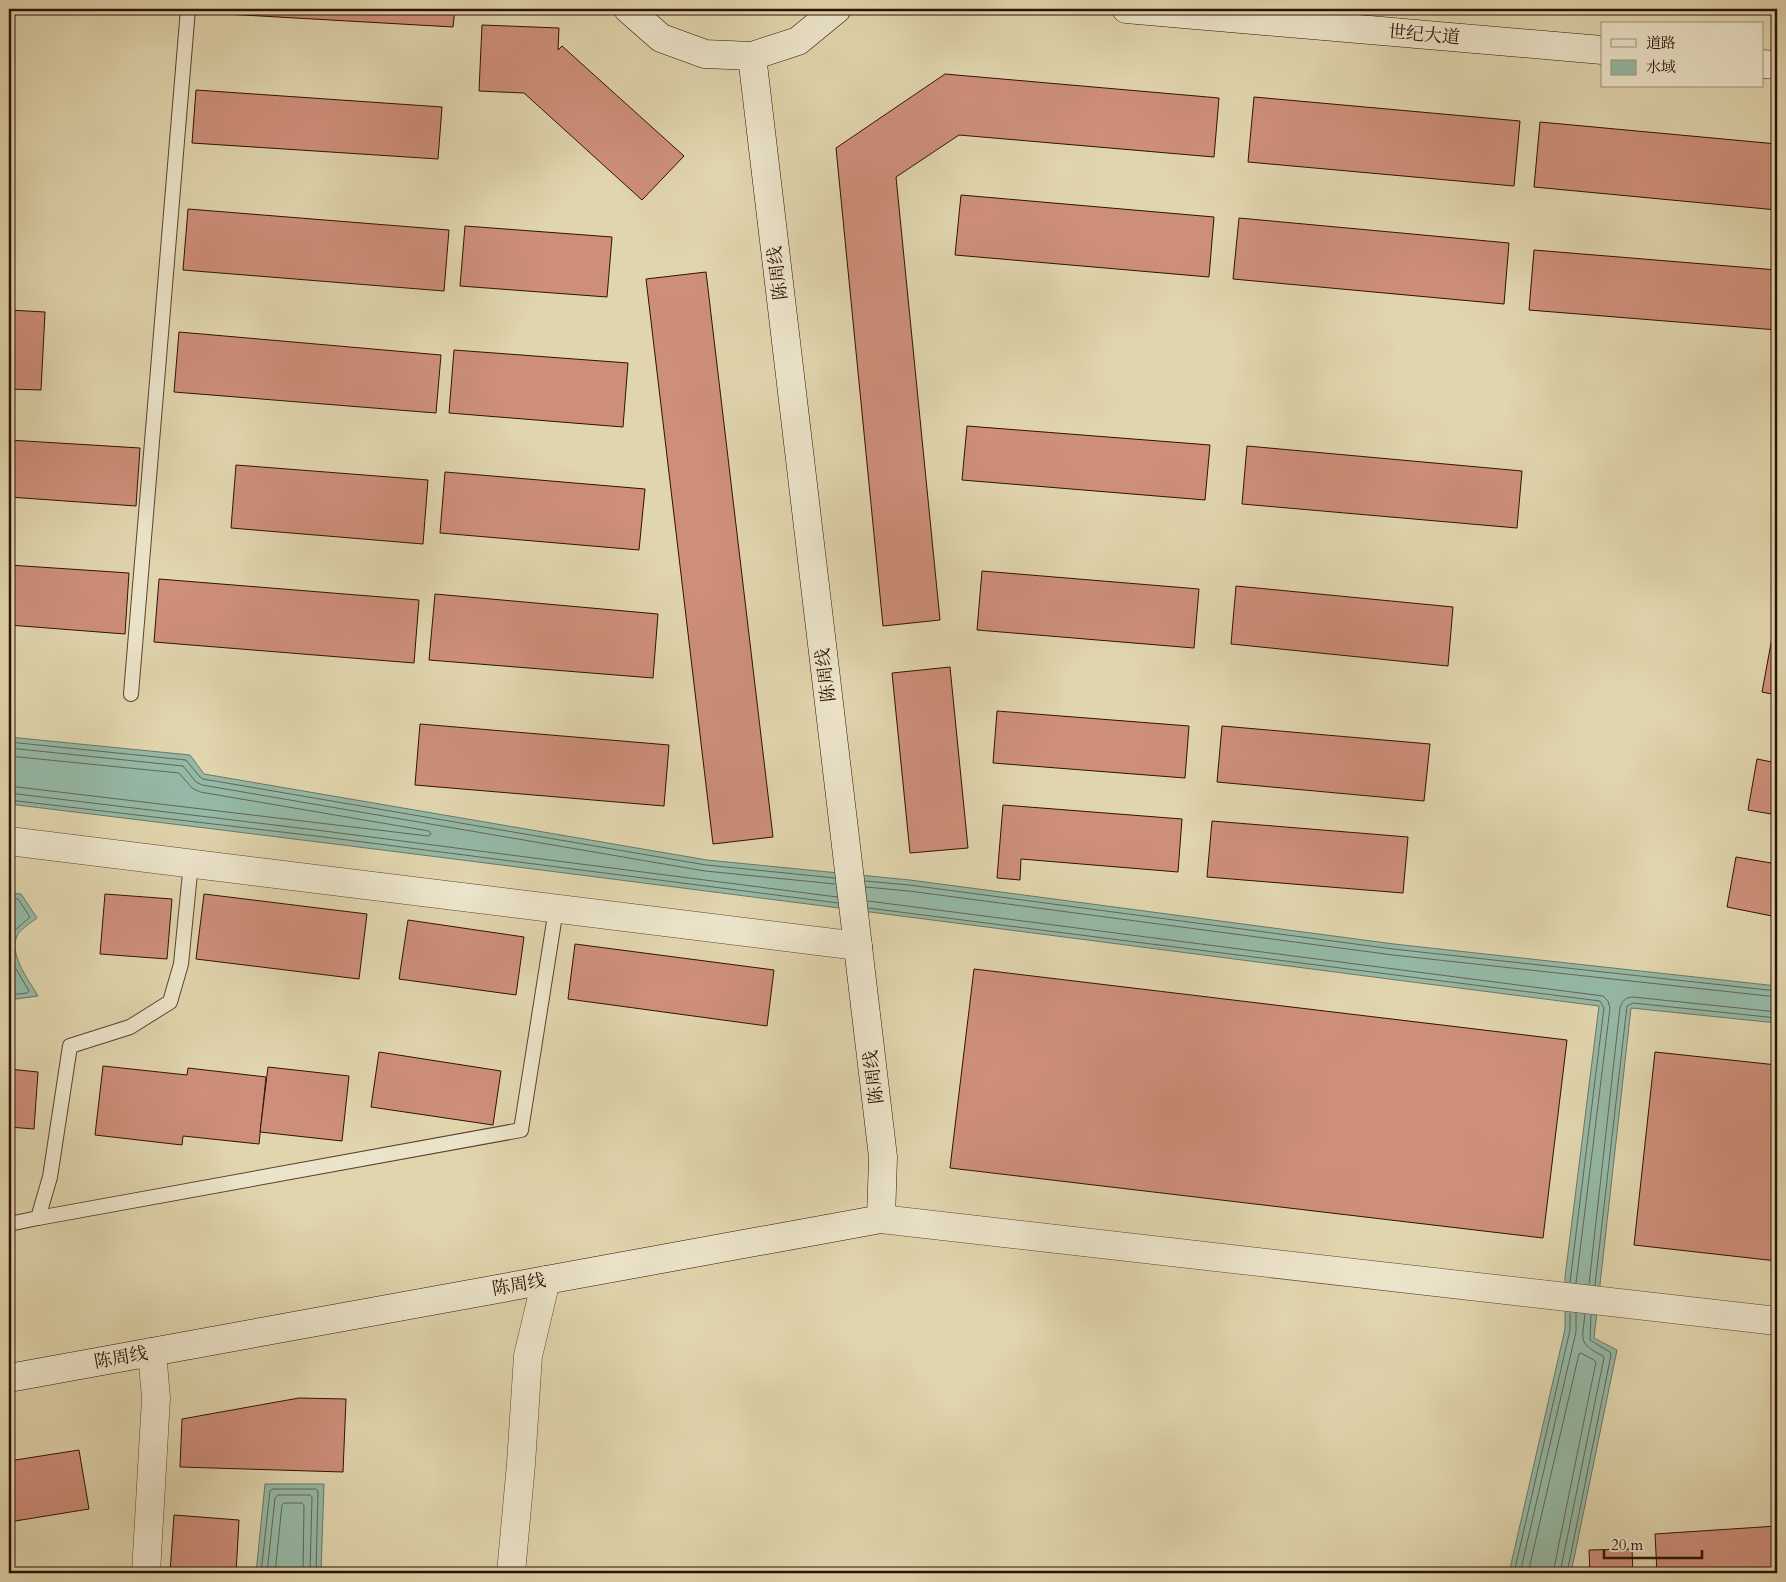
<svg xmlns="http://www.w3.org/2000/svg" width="1786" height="1582" font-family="Cardo,'Noto Serif SC',serif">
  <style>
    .water { fill: #95b9a6; stroke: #6c7666 }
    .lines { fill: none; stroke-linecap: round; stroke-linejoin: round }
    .shore { stroke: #626556; stroke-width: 1 }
    .building { fill: #ce8f7a; stroke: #2f1105 }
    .service-casing { stroke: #5c422f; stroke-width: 16 }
    .minor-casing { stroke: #5c422f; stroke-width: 29 }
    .tertiary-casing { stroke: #5c422f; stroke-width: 29 }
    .secondary-casing { stroke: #2f1105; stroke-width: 29 }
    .service { stroke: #ece4ca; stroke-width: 14 }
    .minor { stroke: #ece4ca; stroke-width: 28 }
    .tertiary { stroke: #ece4ca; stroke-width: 28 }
    .secondary { stroke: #ece4ca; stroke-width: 28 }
    .labels { text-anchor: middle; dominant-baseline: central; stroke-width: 4; stroke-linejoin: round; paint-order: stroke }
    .street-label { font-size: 18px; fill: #2f1105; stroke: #ece4ca }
  </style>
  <rect width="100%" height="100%" fill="#e1d5ad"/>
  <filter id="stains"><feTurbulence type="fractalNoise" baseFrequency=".004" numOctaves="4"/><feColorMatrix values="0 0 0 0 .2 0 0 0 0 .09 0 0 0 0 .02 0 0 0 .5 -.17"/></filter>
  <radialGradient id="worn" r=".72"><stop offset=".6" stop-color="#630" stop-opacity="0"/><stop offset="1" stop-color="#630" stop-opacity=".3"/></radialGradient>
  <g class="water">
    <path d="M9 737 190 755 204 774 707 860 910 880 1394 944 1777 986V1023L1631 1008 1594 1338 1617 1350 1571 1573H1509L1565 1329V1277L1599 1006C1069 938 539 868 9 804Z"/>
    <path d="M9 893 21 894 37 918C32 922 22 928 18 934 7 953 29 980 38 996L9 1000Z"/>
    <polygon points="265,1484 324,1484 321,1573 256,1573"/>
  </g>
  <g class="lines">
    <g class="shore">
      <polyline points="9,742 186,760 200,777 203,779 706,865 835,878"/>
      <polyline points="9,748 183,766 196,782 202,785 705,871 835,884"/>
      <polyline points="9,756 179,773 192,788 200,792 429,831 431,834 428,836 9,786"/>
      <polyline points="9,793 324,831 837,897"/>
      <polyline points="9,800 324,837 838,903"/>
      <polyline points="865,881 909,885 1393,949 1777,991"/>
      <polyline points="866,887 909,891 1393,955 1777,997"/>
      <polyline points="9,898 18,899 30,917 14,931 11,945 12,962 29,991 27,993 9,995"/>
      <polyline points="868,901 1603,996 1608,1001 1610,1008 1576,1283"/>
      <polyline points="868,908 1600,1001 1604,1008 1570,1282"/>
      <path d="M1589 1284 1620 1008C1622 1001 1626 997 1633 997L1777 1012"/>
      <polyline points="1595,1285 1627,1006 1633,1003 1777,1018"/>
      <polyline points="261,1573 270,1491 272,1489 316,1489 318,1491 316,1573"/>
      <polyline points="267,1573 275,1498 278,1495 310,1495 312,1497 310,1573"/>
      <polyline points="275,1573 282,1505 284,1503 302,1503 304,1505 303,1573"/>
      <polyline points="1514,1573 1570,1330 1570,1313"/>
      <polyline points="1520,1573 1576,1332 1576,1313"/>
      <polyline points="1528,1573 1579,1354 1581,1353 1594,1360 1596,1362 1553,1573"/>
      <path d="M1560 1573 1604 1358 1603 1356C1578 1343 1582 1341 1585 1314"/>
      <polyline points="1567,1573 1611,1355 1610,1352 1590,1340 1591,1315"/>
    </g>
  </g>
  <g class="building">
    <polygon points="208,9 455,9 453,27 208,13"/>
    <polygon points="482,25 559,28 558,50 562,46 684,156 642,200 524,93 479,91"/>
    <polygon points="945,74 1219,98 1214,157 959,135 896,177 940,620 883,626 836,148"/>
    <polygon points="196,90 442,107 438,159 192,143"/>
    <polygon points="1254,97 1520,121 1514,186 1248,162"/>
    <polygon points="1540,122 1777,144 1777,210 1534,187"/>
    <polygon points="961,195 1214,217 1209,277 955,255"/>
    <polygon points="188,209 449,230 444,291 183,270"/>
    <polygon points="1239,218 1509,243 1504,304 1233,279"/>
    <polygon points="465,226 612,237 607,297 460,286"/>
    <polygon points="1534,250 1777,270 1777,330 1529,310"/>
    <polygon points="706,272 773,837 713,844 646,279"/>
    <polygon points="9,310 45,312 41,390 9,389"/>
    <polygon points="179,332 441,355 436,413 174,392"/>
    <polygon points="454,350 628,363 623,427 449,413"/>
    <polygon points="967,426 1210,445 1205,500 962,480"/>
    <polygon points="9,440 140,448 136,506 9,497"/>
    <polygon points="1247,446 1522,471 1517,528 1242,504"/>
    <polygon points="236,465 428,480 423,544 231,528"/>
    <polygon points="445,472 645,489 639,550 440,533"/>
    <polygon points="9,565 129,573 125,634 9,625"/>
    <polygon points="982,571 1199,589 1194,648 977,630"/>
    <polygon points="159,579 419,600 414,663 154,642"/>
    <polygon points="1236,586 1453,607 1448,666 1231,644"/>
    <polygon points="435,594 658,614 653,678 429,660"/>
    <polygon points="1772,638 1777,639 1777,695 1762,692"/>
    <polygon points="950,667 968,848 910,853 892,673"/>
    <polygon points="997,711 1189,726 1185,778 993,763"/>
    <polygon points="420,724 669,745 664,806 415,785"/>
    <polygon points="1222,726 1430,744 1424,801 1217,782"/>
    <polygon points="1757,759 1777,763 1777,815 1748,810"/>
    <polygon points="1003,805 1182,819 1178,872 1021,859 1020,880 997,878"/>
    <polygon points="1212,821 1408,837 1403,893 1207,877"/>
    <polygon points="1736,857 1777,864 1777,917 1727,907"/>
    <polygon points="105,894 172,899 167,959 100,954"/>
    <polygon points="204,894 367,914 359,979 196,959"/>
    <polygon points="408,920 524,937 516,995 399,979"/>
    <polygon points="575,944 774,970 767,1026 568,999"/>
    <polygon points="974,969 1567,1040 1543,1238 950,1168"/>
    <polygon points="379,1052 501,1071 493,1125 371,1107"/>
    <polygon points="1655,1052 1777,1065 1777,1261 1634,1245"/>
    <polygon points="103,1066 187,1075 188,1068 266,1077 259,1144 183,1136 182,1145 95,1135"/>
    <polygon points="268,1067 349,1076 342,1141 260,1132"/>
    <polygon points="9,1069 38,1072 34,1129 9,1127"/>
    <polygon points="299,1398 346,1399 343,1472 180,1467 182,1419"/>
    <polygon points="79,1450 89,1509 9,1522 9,1461"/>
    <polygon points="174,1515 239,1520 236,1573 170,1573"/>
    <polygon points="1777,1526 1777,1573 1657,1573 1655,1534"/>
    <polygon points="1632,1549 1633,1573 1590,1573 1589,1550"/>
  </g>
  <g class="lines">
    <defs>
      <g id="service">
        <polyline points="131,694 188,9"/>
        <polyline points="38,1218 521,1130 556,909"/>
        <polyline points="9,1224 38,1218 50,1177 70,1046 130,1027 170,1002 181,964 191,863"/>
      </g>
      <g id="minor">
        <polyline points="9,841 858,946"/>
        <polyline points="146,1573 156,1398 152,1352"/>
        <polyline points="511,1573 521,1464 528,1356 546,1280"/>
      </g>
      <polyline id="tertiary" points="881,1219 1777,1321"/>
      <g id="secondary">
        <polyline points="628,9 661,38 705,54 752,56 798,41 837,9"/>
        <polyline points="1126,9 1602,50"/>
        <polyline points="1762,64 1777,65"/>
        <polyline points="9,1378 881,1219 883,1157 752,56"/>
      </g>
    </defs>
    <use href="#service" class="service-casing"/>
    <use href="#minor" class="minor-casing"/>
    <use href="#tertiary" class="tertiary-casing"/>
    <use href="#secondary" class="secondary-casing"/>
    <use href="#service" class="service"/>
    <use href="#minor" class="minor"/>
    <use href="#tertiary" class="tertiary"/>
    <use href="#secondary" class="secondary"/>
  </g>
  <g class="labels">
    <g class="street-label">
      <text transform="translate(1424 35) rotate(5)">世纪大道</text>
      <text transform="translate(778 273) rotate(-97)">陈周线</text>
      <text transform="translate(826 675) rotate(-97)">陈周线</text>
      <text transform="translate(874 1077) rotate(-97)">陈周线</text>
      <text transform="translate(519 1285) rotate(-10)">陈周线</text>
      <text transform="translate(121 1358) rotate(-10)">陈周线</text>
    </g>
  </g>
  <rect width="1786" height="1582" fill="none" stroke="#e1d5ad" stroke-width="30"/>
  <rect x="10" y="10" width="1766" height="1562" fill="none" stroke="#2f1105" stroke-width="2.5"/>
  <rect x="15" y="15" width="1756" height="1552" fill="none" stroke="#2f1105"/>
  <rect x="1601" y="22" width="162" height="65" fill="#ece4ca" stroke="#a0907b"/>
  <rect x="1611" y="39" width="25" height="8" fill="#ece4ca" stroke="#a0907b"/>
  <text x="1646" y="48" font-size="15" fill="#2f1105">道路</text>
  <rect x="1611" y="60" width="25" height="15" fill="#95b9a6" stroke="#a0907b"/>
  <text x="1646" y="72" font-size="15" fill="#2f1105">水域</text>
  <path d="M1604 1550v8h98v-8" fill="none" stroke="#2f1105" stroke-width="2.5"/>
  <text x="1611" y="1550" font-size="15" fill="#2f1105" stroke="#ece4ca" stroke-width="4" paint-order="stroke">20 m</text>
  <rect width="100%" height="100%" filter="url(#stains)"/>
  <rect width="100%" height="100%" fill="url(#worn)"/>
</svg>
